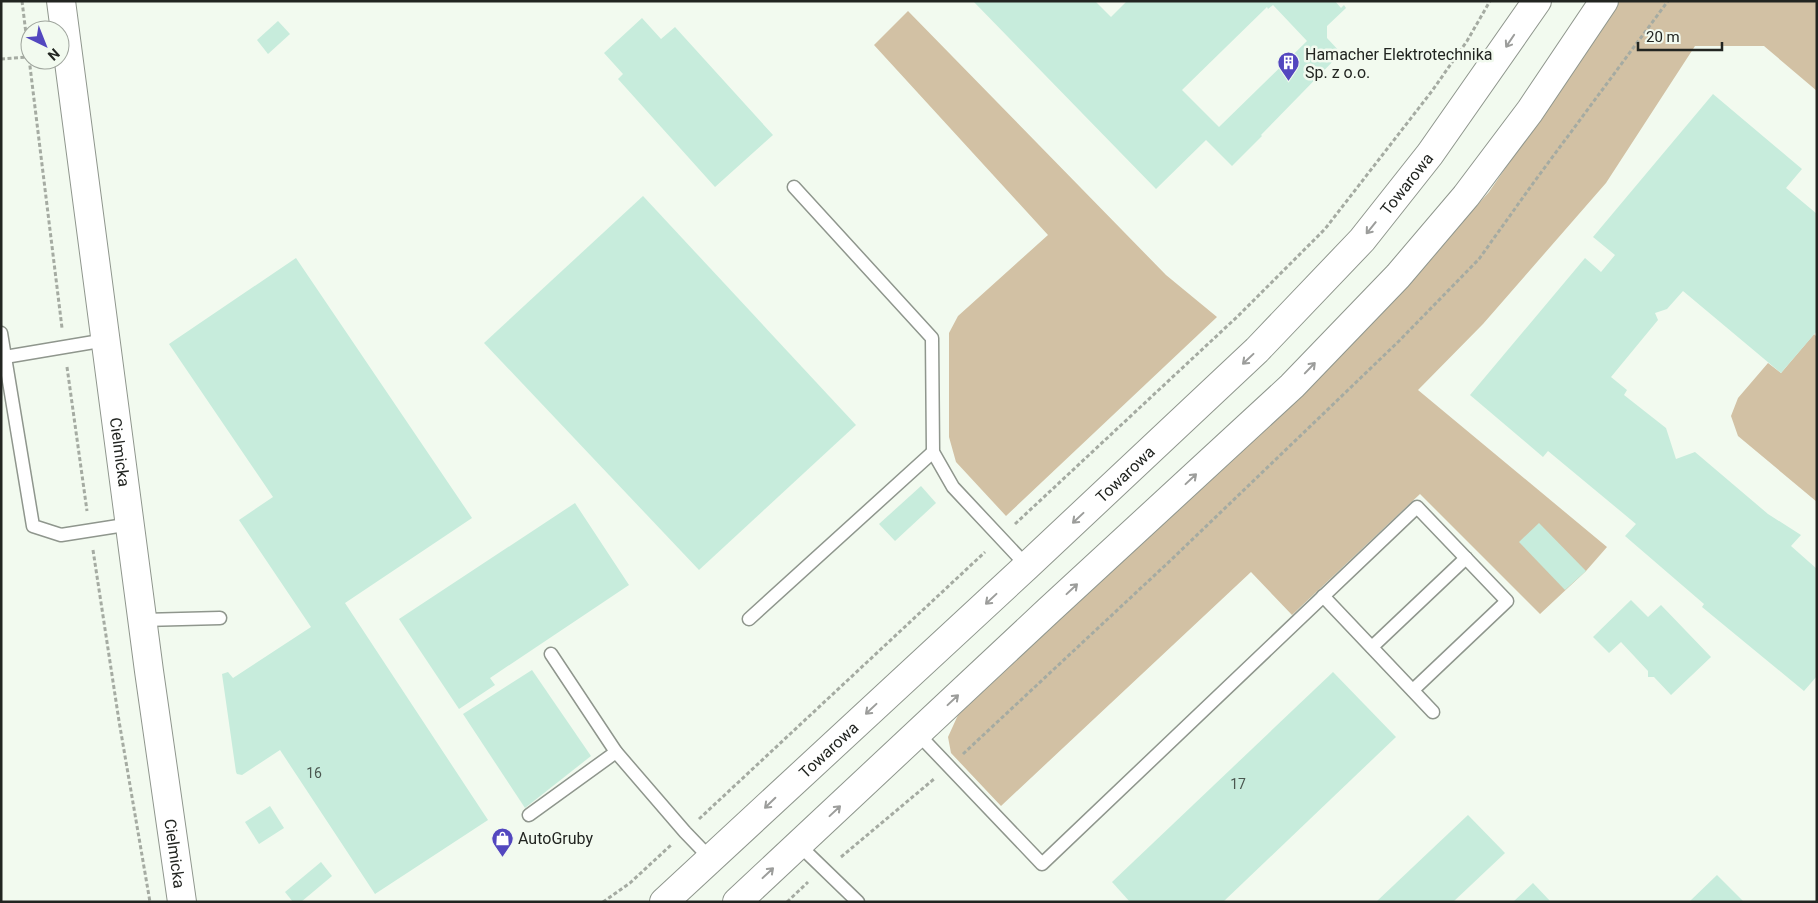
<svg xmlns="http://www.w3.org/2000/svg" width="1818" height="903" font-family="Roboto,sans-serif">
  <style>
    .green { fill: #d2c1a4 }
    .building { fill: #c7ecdc; fill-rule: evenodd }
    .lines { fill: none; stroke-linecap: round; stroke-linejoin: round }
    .service-casing { stroke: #8f968d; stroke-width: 15 }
    .tertiary-casing { stroke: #8f968d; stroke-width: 30 }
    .path { stroke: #a5aba2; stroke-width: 3; stroke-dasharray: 4 2.5; stroke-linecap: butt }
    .service { stroke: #fff; stroke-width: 12 }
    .tertiary { stroke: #fff; stroke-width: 28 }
    .oneway { stroke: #9c9d9b }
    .labels { text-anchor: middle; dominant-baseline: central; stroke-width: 5; stroke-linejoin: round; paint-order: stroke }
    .number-label { font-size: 14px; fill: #4b5750 }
    .poi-label { font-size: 16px; fill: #222521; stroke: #f2faef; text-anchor: start }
    .street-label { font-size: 16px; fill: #222521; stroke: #f2faef }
  </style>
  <rect width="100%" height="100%" fill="#f2faef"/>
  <g class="green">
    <polygon points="1620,1 1817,1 1817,91 1764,46 1695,46 1606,183 1483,324 1418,390 1607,547 1586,571 1540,614 1420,494 1292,615 1251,572 1001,806 951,753 948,737 958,715 1303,392 1387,305 1489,192"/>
    <polygon points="908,11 1166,275 1217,317 1006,516 956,462 949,437 949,333 958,316 1048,235 874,45"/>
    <polygon points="1814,334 1817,337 1817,502 1738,436 1731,416 1738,398 1768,363 1781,373"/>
  </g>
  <g class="building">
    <path d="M973 1H1095L1111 17 1127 1H1335L1341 8 1344 5 1346 8 1327 26V38L1341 53 1261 135 1262 136 1232 166 1206 140 1156 189ZM1273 5 1307 41 1219 127 1182 90 1267 7 1268 9Z"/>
    <polygon points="642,18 661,39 675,27 773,135 715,187 618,79 623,74 604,53"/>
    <polygon points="278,21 290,34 268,54 257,40"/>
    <polygon points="1713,94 1802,169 1786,188 1817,214 1817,331 1781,373 1683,291 1667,309 1655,313 1658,320 1611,377 1627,390 1624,395 1666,428 1676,459 1695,452 1768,514 1801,535 1791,546 1817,569 1817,676 1804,691 1702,607 1704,604 1625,536 1636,524 1548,451 1543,457 1470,395 1585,258 1601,272 1615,255 1593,237"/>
    <polygon points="643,196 856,425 699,570 484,343"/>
    <polygon points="296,258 472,518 345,603 488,820 375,894 280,750 242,775 237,774 236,772 222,674 228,672 233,678 311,627 239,520 273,497 169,344"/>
    <polygon points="921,486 936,503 895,541 879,524"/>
    <polygon points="575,503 629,585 490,678 495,685 459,709 399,619"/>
    <polygon points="1539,523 1586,571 1565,590 1519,542"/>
    <polygon points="1631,600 1648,617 1661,605 1711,657 1671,695 1654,677 1648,677 1648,671 1621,642 1609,653 1593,637"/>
    <polygon points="532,670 591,756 525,808 463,714"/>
    <polygon points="1333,672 1396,737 1223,902 1130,902 1112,882"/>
    <polygon points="270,806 284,828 259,844 245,822"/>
    <polygon points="1468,815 1505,853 1453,902 1376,902"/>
    <polygon points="321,862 332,876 301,902 293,902 285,892"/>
    <polygon points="1717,875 1744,902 1689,902"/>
    <polygon points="1533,883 1551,902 1513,902"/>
  </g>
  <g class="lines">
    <defs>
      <g id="service">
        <polyline points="794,187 932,338 933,452 953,487 1027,566"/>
        <polyline points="1,333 33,526 61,535 131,524"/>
        <polyline points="5,357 106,340"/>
        <polyline points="1323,596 1433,712"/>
        <polyline points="749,619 933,452"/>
        <polyline points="143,620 220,618"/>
        <polyline points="1372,647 1466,558"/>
        <polyline points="551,654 616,752 685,832 711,859"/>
        <polyline points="918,734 1042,864 1417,507 1507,601 1413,690"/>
        <polyline points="529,815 616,752"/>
        <polyline points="799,845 858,902"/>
      </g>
      <g id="tertiary">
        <path id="s1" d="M61 1 149 671 182 902"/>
        <path id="s2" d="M664 902 1027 566 1257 350 1362 240 1430 154 1537 1"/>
        <polyline points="737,902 1048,611 1292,386 1398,276 1466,196 1530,111 1604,1"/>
      </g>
    </defs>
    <use href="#service" class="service-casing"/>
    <use href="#tertiary" class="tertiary-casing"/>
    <g class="path">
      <polyline points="22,1 62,328"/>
      <polyline points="1,59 29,57"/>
      <polyline points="67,367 87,511"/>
      <polyline points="1015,524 1238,316 1325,229 1432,91 1467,41 1490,1"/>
      <polyline points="93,550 119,721 150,902"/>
      <polyline points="963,754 1172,559 1399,341 1479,259 1534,182 1668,1"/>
      <polyline points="699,819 985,552"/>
      <polyline points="841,857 934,779"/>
      <polyline points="603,902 630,883 671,845"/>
      <polyline points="787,902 808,882"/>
    </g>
    <use href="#service" class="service"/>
    <use href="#tertiary" class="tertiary"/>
  </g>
  <defs><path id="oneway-shaft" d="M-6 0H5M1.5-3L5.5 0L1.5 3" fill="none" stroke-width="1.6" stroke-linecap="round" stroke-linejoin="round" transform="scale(1.25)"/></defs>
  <g class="oneway">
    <use href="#oneway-shaft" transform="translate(1510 41) rotate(124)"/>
    <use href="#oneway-shaft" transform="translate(1371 228) rotate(129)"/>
    <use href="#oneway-shaft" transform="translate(1248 359) rotate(137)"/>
    <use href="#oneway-shaft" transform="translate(1310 368) rotate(-46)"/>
    <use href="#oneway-shaft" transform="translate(1191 479) rotate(-43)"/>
    <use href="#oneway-shaft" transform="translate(1078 518) rotate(137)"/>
    <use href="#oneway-shaft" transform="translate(1072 589) rotate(-43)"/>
    <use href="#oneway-shaft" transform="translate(991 599) rotate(137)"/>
    <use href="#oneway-shaft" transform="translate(953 700) rotate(-43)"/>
    <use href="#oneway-shaft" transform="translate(871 709) rotate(137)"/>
    <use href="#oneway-shaft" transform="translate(770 803) rotate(136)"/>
    <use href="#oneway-shaft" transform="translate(835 811) rotate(-43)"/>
    <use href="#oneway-shaft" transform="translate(768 873) rotate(-43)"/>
  </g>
  <defs>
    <symbol id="building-pin" viewBox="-11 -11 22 30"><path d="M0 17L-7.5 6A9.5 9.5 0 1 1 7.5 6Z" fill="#5347bf" stroke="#f2faef"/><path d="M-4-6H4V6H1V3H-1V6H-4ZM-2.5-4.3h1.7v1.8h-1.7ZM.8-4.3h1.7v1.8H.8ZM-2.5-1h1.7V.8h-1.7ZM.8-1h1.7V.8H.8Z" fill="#fff"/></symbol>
    <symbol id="shop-pin" viewBox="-11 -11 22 30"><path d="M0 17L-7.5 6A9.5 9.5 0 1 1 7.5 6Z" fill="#5347bf" stroke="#f2faef"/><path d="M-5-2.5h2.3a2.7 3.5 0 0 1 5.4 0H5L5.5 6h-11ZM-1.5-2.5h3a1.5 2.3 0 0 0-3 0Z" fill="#fff"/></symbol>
  </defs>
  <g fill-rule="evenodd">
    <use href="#building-pin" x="1276" y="50" width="25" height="34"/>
    <use href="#shop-pin" x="490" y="826" width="25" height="34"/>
  </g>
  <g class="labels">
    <g class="number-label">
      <text x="314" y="773">16</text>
      <text x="1238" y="784">17</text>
    </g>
    <g class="poi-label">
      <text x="1305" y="54">Hamacher Elektrotechnika<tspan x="1305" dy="18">Sp. z o.o.</tspan></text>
      <text x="518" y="838">AutoGruby</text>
    </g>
    <g class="street-label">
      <text stroke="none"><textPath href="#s2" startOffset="1034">Towarowa</textPath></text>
      <text stroke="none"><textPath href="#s1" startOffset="455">Cielmicka</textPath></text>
      <text stroke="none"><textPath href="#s2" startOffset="629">Towarowa</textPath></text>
      <text stroke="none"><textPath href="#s2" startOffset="224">Towarowa</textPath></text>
      <text stroke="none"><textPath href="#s1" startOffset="860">Cielmicka</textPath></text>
    </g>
  </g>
  <rect width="1818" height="903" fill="none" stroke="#222521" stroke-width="5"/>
  <g transform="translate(45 45) rotate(137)"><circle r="24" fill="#f2faef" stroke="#9fa59d"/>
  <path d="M0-4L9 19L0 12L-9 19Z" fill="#5347bf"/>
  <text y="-8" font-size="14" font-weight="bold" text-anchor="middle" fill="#222521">N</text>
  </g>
  <path d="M1638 42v8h84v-8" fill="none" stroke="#222521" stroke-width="2.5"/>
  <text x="1646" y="42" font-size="15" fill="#222521" stroke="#f2faef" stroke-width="4" paint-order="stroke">20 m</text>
</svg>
